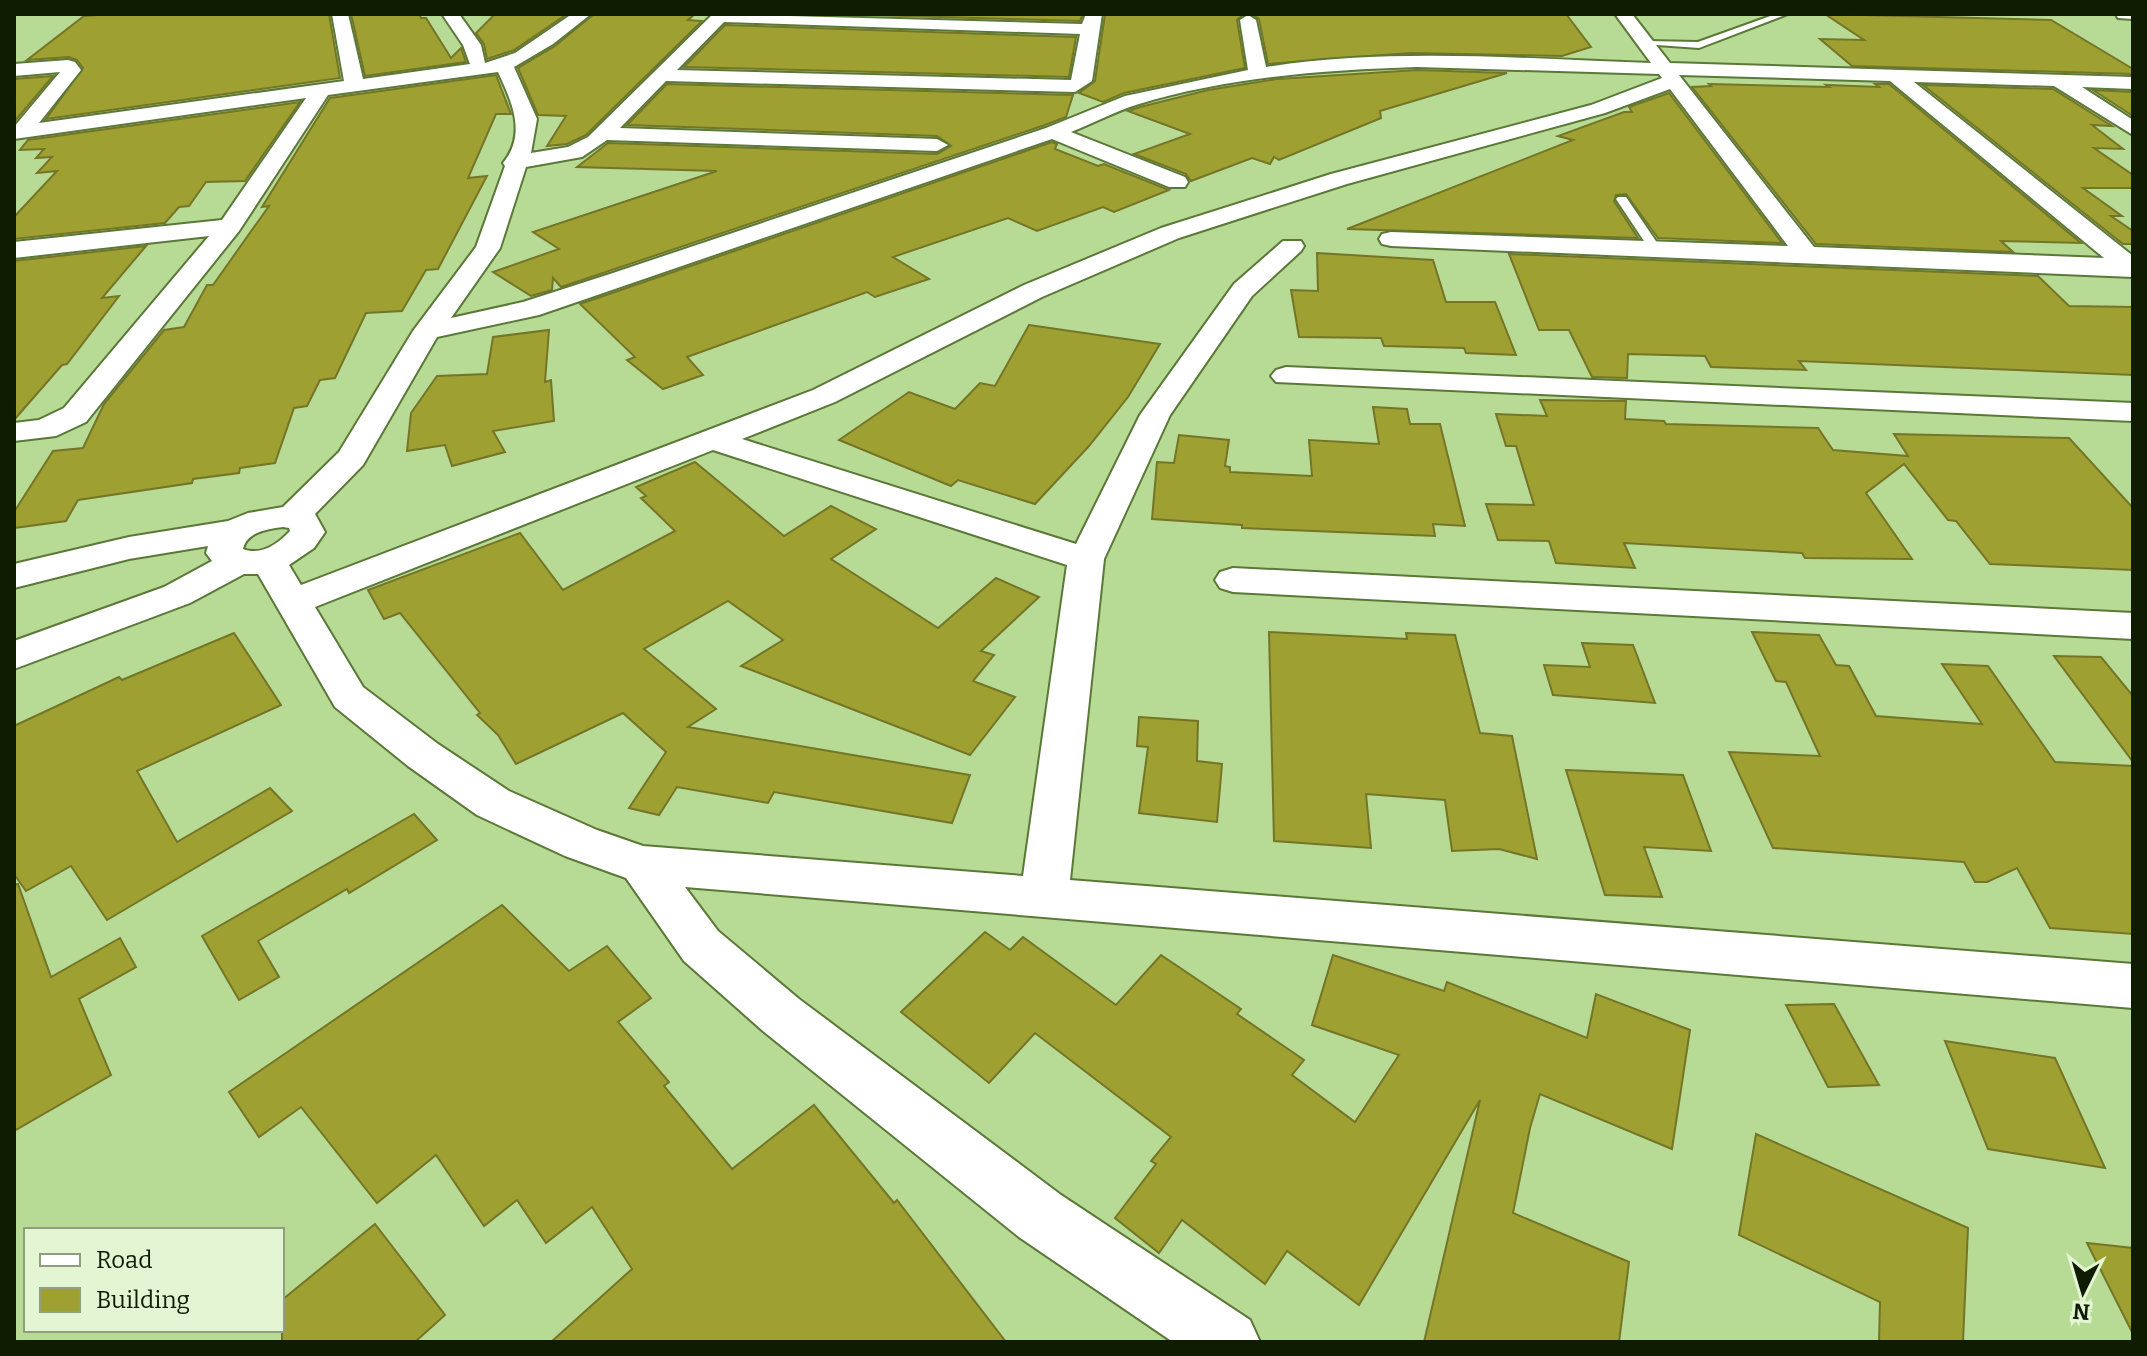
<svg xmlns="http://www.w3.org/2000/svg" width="2147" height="1356" font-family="Bitter,serif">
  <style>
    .building { fill: #9ea032; stroke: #747527; stroke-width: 2 }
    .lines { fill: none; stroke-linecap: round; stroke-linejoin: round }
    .lane-casing { stroke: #5a7837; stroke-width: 4 }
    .street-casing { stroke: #5a7837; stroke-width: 4 }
    .lane { fill: #fff; fill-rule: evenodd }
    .street { fill: #fff; fill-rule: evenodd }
  </style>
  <rect width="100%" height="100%" fill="#b7da95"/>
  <g class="building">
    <polygon points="111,14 329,14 340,78 46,119 83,68 77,60 69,57 27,60 84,16"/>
    <polygon points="351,14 419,14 421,18 426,18 451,58 461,48 466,62 365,76"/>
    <polygon points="495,14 567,14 514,50 487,59 484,44 476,33"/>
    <polygon points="594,14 695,14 688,20 702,21 586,135 567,144 547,146 566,116 538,115 518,68 555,46"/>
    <polygon points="836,14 1083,14 1080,21"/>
    <polygon points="1105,14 1244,14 1237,20 1245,68 1124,93 1103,102 1079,93 1095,81"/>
    <polygon points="1252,14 1566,14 1591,47 1562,56 1410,53 1268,64 1259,19"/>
    <polygon points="1825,14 2051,20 2133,69 2133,74 1852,66 1820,39 1864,40"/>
    <polygon points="725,25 1076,37 1069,77 684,67"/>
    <polygon points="1417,70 1507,73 1380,111 1381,118 1279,160 1274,157 1270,164 1252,158 1191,181 1186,174 1134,154 1190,134 1128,111 1140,107 1208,90 1277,79"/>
    <polygon points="496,75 511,114 496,114 468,178 487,176 438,269 426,270 402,311 366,313 335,378 320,380 307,406 294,408 275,463 240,468 239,473 193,479 192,483 78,500 66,521 14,528 14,512 53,451 83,448 104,404 164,330 184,327 207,285 213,285 269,206 262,207 330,98"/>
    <polygon points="53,76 14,122 14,79"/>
    <polygon points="667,84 1073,95 1066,117 1045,125 561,287 553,278 552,290 531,296 493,272 559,249 533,232 717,171 577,167 608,143 937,154 951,146 937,136 627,125"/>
    <polygon points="1709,84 1829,87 1826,85 1879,87 1875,84 1889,84 2081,243 2001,241 2013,252 1816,244 1692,87 1711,86"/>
    <polygon points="1923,85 2053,89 2112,126 2092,125 2123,149 2094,148 2133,175 2133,188 2083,188 2122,216 2111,216 2133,231 2133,244 2123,244"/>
    <polygon points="2093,90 2133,92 2133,116"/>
    <polygon points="1669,93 1782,243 1658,238 1626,194 1616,195 1614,201 1638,238 1347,229 1573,140 1558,136 1624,112 1632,112 1629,107"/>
    <polygon points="300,102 245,181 206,182 189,206 179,207 165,223 14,239 14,217 57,171 37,173 52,157 36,158 44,149 20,150 28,140"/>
    <polygon points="1052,142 1057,144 1055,149 1098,166 1104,164 1169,190 1114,212 1103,207 1037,231 1008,218 893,257 929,279 875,297 867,292 687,357 703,375 663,389 627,360 635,357 580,304"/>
    <polygon points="146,246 102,298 119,296 67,364 62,365 14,420 14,261"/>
    <polygon points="1317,253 1433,260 1446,302 1495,302 1516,355 1466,353 1464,348 1384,346 1381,338 1299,337 1291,290 1318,291"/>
    <polygon points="1509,254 2038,276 2069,306 2133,307 2133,375 1799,361 1806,370 1711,367 1705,356 1628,354 1627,378 1592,377 1569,330 1539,330"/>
    <polygon points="1029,325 1160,344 1128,397 1089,446 1035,504 958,480 951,486 839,440 909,392 955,409 980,383 995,386"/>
    <polygon points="549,330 545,382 551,380 554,421 493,431 505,452 452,466 445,445 407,451 411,413 437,376 487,374 493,337"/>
    <polygon points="1540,400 1626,401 1625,419 1664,421 1666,424 1818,428 1833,450 1908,456 1894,434 2069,438 2133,508 2133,570 1990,564 1956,521 1948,520 1904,464 1866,493 1912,559 1805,558 1802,553 1624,543 1635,568 1556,563 1549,541 1498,540 1486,504 1534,505 1516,446 1506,446 1496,414 1547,416"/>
    <polygon points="1373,407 1407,409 1410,424 1440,424 1465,526 1433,524 1435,536 1242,528 1242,525 1152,519 1157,462 1174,463 1179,435 1229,440 1225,466 1230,467 1230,472 1312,476 1309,440 1379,444"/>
    <polygon points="695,462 784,536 831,506 876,529 831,559 938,628 996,578 1039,597 981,651 994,655 973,681 1015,697 970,755 741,666 783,640 728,601 644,649 716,709 688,727 970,775 952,823 774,792 768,803 677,787 659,815 629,808 666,752 623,713 516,764 498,735 477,715 480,713 400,613 384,619 368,590 520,533 563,590 675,531 641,498 646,496 636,487"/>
    <polygon points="1269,632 1407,639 1406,633 1455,635 1480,733 1512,736 1537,859 1499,849 1452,851 1445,800 1366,794 1371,848 1274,841"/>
    <polygon points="1752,632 1819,635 1836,665 1849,666 1876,716 1982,724 1942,664 1988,666 2055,762 2133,766 2133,934 2050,928 2017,868 1987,882 1975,882 1964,862 1773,848 1729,752 1820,756 1786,682 1776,681"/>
    <polygon points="234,633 281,705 137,771 177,842 270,788 292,811 107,920 71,866 26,891 14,874 14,726 119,677 122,680"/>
    <polygon points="1582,643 1633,645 1655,703 1553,695 1544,665 1590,667"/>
    <polygon points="2054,656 2101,657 2133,696 2133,762"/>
    <polygon points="1139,717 1198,721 1197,761 1222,764 1217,822 1139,813 1148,747 1137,746"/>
    <polygon points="1566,770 1683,775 1711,851 1644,847 1662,897 1605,895"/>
    <polygon points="414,814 437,840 349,893 347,889 258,941 279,977 239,1000 202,936"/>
    <polygon points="18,884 51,977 120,938 136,967 79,999 111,1075 14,1131 14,885"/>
    <polygon points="502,905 569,971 607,946 651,998 618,1022 669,1082 664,1086 732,1169 814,1105 894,1203 897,1200 1006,1342 551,1342 632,1269 592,1207 546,1243 517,1200 484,1226 436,1155 377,1203 301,1107 259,1137 229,1092"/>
    <polygon points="985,932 1010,950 1023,937 1116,1005 1161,955 1241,1009 1237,1014 1304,1060 1292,1075 1355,1122 1399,1055 1312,1025 1333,955 1444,991 1447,982 1587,1038 1596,994 1690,1030 1672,1149 1540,1094 1530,1128 1513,1213 1629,1262 1619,1342 1424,1342 1480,1100 1359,1305 1287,1251 1265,1284 1182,1220 1159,1253 1115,1218 1156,1164 1151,1161 1171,1137 1035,1033 989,1083 901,1012"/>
    <polygon points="1834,1004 1879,1085 1828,1087 1786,1005"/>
    <polygon points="1945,1041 2055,1058 2105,1168 1988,1149"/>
    <polygon points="1756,1134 1968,1228 1963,1342 1879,1342 1880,1302 1739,1235"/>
    <polygon points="375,1224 445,1315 415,1342 282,1342 282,1300"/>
    <polygon points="2087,1243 2133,1248 2133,1334"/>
  </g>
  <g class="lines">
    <defs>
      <g id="lane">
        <polygon points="1776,14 1788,14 1699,48 1643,44 1647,41 1698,42"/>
        <polygon points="1618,197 1626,197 1662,250 1660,253 1652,253 1616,199"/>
      </g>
      <g id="street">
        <path d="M332 14H348L363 79 470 64 463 45 442 14H459L481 45 485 63 515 53 572 14H591L553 44 514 67 537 119 531 153 568 147 588 137 713 14 1082 24 1086 14H1102L1092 81 1075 92 666 81 620 128 937 139 948 145 937 151 607 140 582 157 526 167 500 248 451 318 523 302 610 274 1046 128 1125 96 1248 70 1240 20 1248 15 1256 20 1266 67C1393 47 1523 59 1651 63L1615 14H1632L1670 63 2133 77V89L2082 87 2133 120V135L2054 86 1914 82 2133 256V277L1391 246 1382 244 1379 239 1382 234 1391 232 1788 246 1670 89 1605 113 1347 184 1179 238 1042 297 835 402 742 439 1076 544 1140 415 1234 284 1283 241H1301L1304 246 1301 251 1252 296 1170 415 1104 559 1070 880 2133 964V1008L685 887 718 931 799 999 1061 1195 1250 1320 1260 1342H1173L1019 1237 763 1031 684 961 626 878 565 856 477 815 408 766 335 707 258 574H244L190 603 14 669V641L164 587 212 561 206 553 208 546 129 559 14 588V564L129 537 228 521 248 513 283 507 339 452 413 331 476 247 505 166 503 163C527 134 512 102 498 72L328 95 239 231 86 422 56 436 14 441V423L39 420 64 408 209 236 14 258V242L222 220 306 98 14 139V127L60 72 14 76V64L68 60 75 62 81 70 39 123 344 81ZM724 22 1080 34 1071 80 677 70ZM1417 67 1659 74 1662 78 1591 105 1331 174 1161 228 1024 285 813 390 301 585 289 565 314 548 325 532 315 514 363 465 437 337 539 315 1052 139 1169 187H1185L1188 182 1185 177 1071 132C1094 123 1116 111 1139 104 1229 77 1324 70 1417 67ZM1679 75 1890 81 2104 258 1814 247ZM713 450 1067 565 1023 876 643 846 597 830 509 791 438 744 363 687 315 607ZM283 527 289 528 290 531C278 544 261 556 243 549 247 532 267 529 283 527Z"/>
        <polygon points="2116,14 2133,14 2133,19 2118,18"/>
        <polygon points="1286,367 2133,403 2133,421 1276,382 1271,376 1276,370"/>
        <polygon points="1233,568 2133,613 2133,639 1233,592 1220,588 1215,580 1220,572"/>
      </g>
    </defs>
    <use href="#lane" class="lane-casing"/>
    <use href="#street" class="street-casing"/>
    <use href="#lane" class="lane"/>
    <use href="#street" class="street"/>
  </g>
  <rect width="2147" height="1356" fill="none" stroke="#101c02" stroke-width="32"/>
  <rect x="24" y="1228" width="260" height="104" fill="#e3f5d2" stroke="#8f9e7f" stroke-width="2"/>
  <rect x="40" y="1254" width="40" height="12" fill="#ffffff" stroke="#8f9e7f" stroke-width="2"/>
  <text x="96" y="1268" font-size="24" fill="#101c02">Road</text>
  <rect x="40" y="1288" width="40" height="24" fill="#9ea032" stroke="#8f9e7f" stroke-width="2"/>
  <text x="96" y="1308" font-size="24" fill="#101c02">Building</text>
  <g transform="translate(2083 1292) rotate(185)" stroke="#e3f5d2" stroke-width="6" paint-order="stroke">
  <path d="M0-6L14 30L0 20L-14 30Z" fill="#101c02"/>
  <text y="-12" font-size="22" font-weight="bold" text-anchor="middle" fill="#101c02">N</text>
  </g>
</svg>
